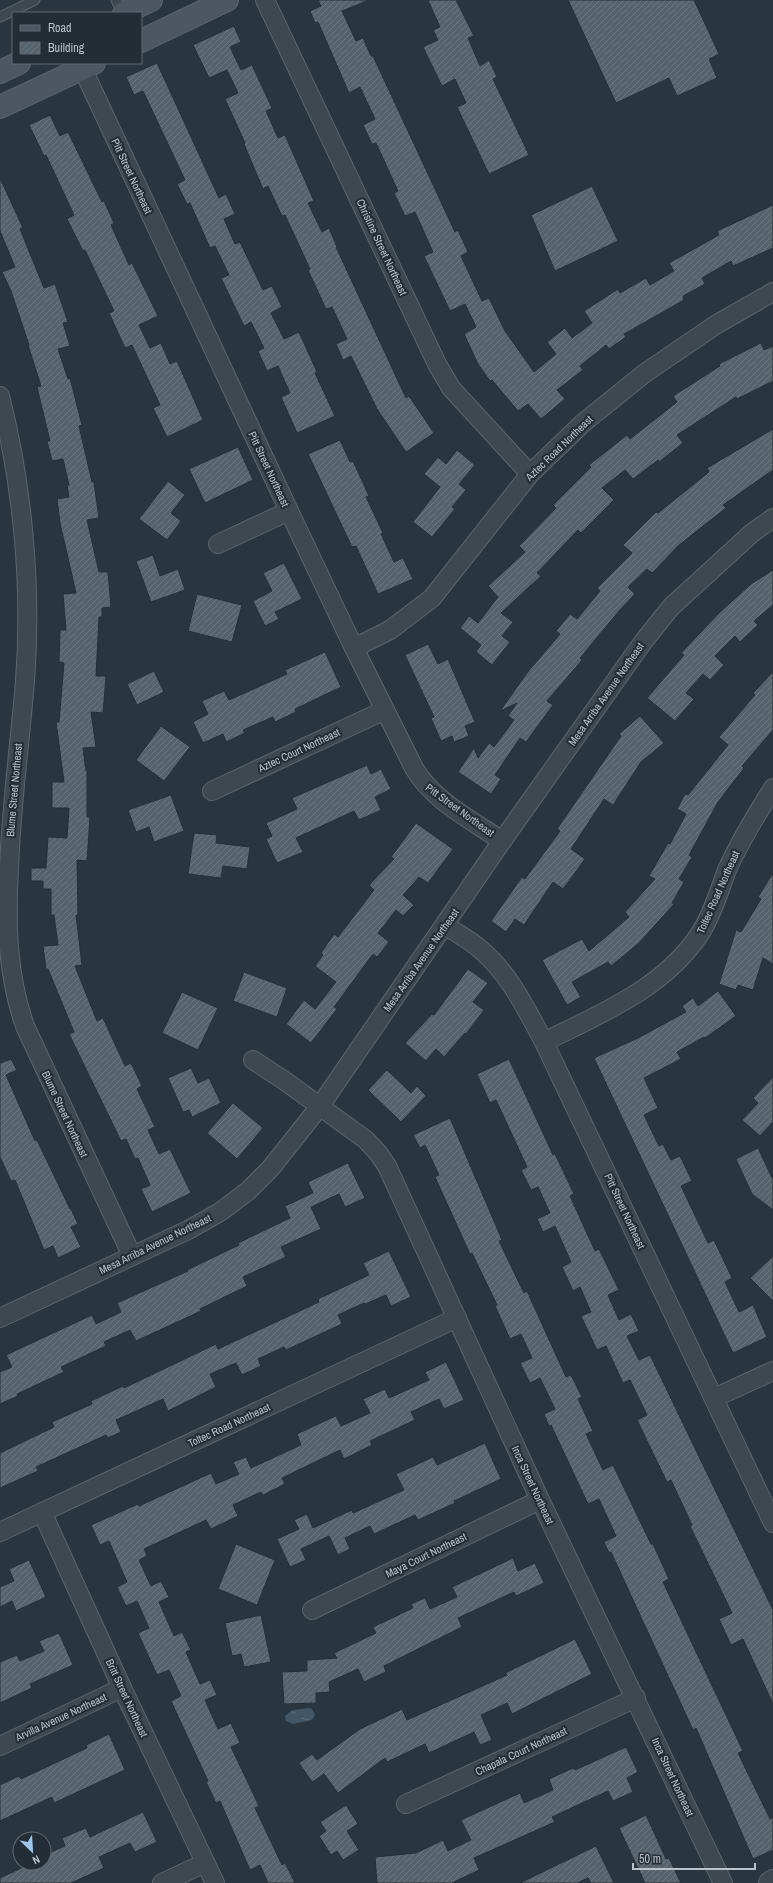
<svg xmlns="http://www.w3.org/2000/svg" width="773" height="1883" font-family="'Archivo Narrow',sans-serif">
  <style>
    .water { fill: url(#water-ripples) }
    .building { fill: url(#building-hatch); stroke: #252f37 }
    .lines { fill: none; stroke-linecap: round; stroke-linejoin: round }
    .service-casing { stroke: #5c666d; stroke-width: 11 }
    .minor-casing { stroke: #5c666d; stroke-width: 20 }
    .tertiary-casing { stroke: #5c666d; stroke-width: 24 }
    .secondary-casing { stroke: #5c666d; stroke-width: 24 }
    .service { stroke: #3e4850; stroke-width: 9 }
    .minor { stroke: #3e4850; stroke-width: 18 }
    .tertiary { stroke: #3e4850; stroke-width: 22 }
    .secondary { stroke: #4d5762; stroke-width: 22 }
    .labels { text-anchor: middle; dominant-baseline: central; stroke-width: 4; stroke-linejoin: round; paint-order: stroke }
    .street-label { font-size: 11px; fill: #bbc3ca; stroke: #232d35 }
  </style>
  <defs>
    <pattern id="water-ripples" width="26" height="14" patternUnits="userSpaceOnUse"><rect width="26" height="14" fill="#425666"/><path d="M2 4q2-2 4 0t4 0M15 11q2-2 4 0t4 0" fill="none" stroke="#5b6d7b"/></pattern>
    <pattern id="building-hatch" width="6" height="6" patternUnits="userSpaceOnUse"><rect width="6" height="6" fill="#56636c"/><path d="M-1 1l2-2M0 6l6-6M5 7l2-2" fill="none" stroke="#6c7880"/></pattern>
  </defs>
  <rect width="100%" height="100%" fill="#2a363f"/>
  <polygon class="water" points="309,1708 312,1709 315,1715 312,1720 293,1724 286,1721 285,1716 293,1710"/>
  <g class="building">
    <polygon points="318,0 369,0 342,11 356,41 363,38 371,56 373,56 455,232 458,230 468,252 461,256 482,301 489,298 505,331 534,372 556,354 547,342 565,328 572,338 592,323 584,311 618,289 620,293 646,278 650,285 674,271 669,263 719,235 717,231 773,205 773,248 733,266 731,261 702,278 705,284 683,296 684,300 624,334 626,337 609,349 606,345 580,366 583,370 557,390 565,399 541,419 528,404 518,411 492,380 490,381 478,364 464,334 476,327 465,304 450,311 424,256 433,252 415,212 405,216 394,193 398,191 376,143 372,144 363,125 375,119 360,87 349,93 318,22 315,23 310,11 321,6"/>
    <polygon points="428,0 456,0 474,36 468,38 480,66 489,60 497,77 493,79 529,155 489,174 457,107 466,103 455,79 442,86 423,47 438,40 433,30 440,27"/>
    <polygon points="568,0 694,0 719,54 709,59 717,78 677,96 669,78 616,103"/>
    <polygon points="234,26 241,42 230,47 241,70 252,65 272,108 266,111 278,138 285,135 314,201 308,203 322,232 329,228 337,247 336,247 406,398 409,396 434,433 406,452 377,409 351,356 343,360 336,344 347,339 332,307 326,309 308,270 310,269 285,215 282,216 268,186 263,189 244,144 245,143 225,99 238,93 227,70 209,78 193,45"/>
    <polygon points="157,63 219,198 226,194 235,214 224,219 235,244 240,242 263,290 272,286 282,307 271,313 284,339 299,332 317,372 315,373 335,416 297,433 281,397 290,393 278,366 267,371 258,351 264,348 251,322 244,326 221,278 229,275 215,246 210,248 190,203 187,204 177,184 185,180 143,91 134,95 126,77"/>
    <polygon points="50,115 60,136 68,132 102,202 104,201 114,223 111,225 129,265 132,263 158,316 139,325 150,348 161,343 170,364 177,361 203,420 167,437 153,408 160,405 132,345 125,348 109,313 114,311 85,250 83,251 67,219 74,215 46,155 44,156 29,125"/>
    <polygon points="0,178 23,228 20,229 44,288 55,284 68,322 63,323 70,346 58,349 68,379 70,378 82,425 79,426 92,482 94,482 99,518 87,520 99,572 108,572 111,607 102,608 102,617 99,617 96,676 106,676 103,713 91,712 96,747 83,748 86,771 87,771 87,817 90,817 87,861 77,860 78,915 76,915 82,965 75,966 97,1021 103,1018 125,1066 131,1063 142,1086 137,1089 155,1127 148,1130 159,1154 170,1149 191,1193 152,1212 141,1189 150,1185 138,1158 135,1159 126,1139 121,1141 69,1034 74,1032 48,969 46,969 43,946 58,945 54,915 51,915 51,889 43,889 43,881 31,881 31,868 46,868 48,837 67,838 69,808 52,808 52,782 64,782 56,722 59,722 64,663 59,662 60,630 66,630 63,594 76,593 60,523 57,499 69,497 67,485 69,485 63,459 52,461 47,441 50,441 37,387 41,386 28,345 29,345 11,291 2,272 15,267 0,231"/>
    <polygon points="592,186 618,241 555,271 531,215"/>
    <polygon points="761,343 764,350 773,346 773,381 737,399 736,397 677,435 683,443 659,462 658,460 633,479 625,470 602,488 614,500 581,533 578,530 537,573 541,576 501,613 513,622 502,636 510,642 492,665 476,652 481,645 460,628 469,616 478,623 498,597 488,586 525,552 519,546 556,508 553,505 591,467 589,465 627,435 630,439 677,402 673,396 720,366 719,364"/>
    <polygon points="773,429 773,470 723,505 726,508 679,545 652,573 647,569 628,587 635,594 619,611 580,658 582,660 547,701 553,705 526,742 520,738 495,775 501,779 491,794 458,772 474,748 478,758 489,743 494,747 514,720 508,716 517,703 500,711 527,673 560,634 556,631 570,614 577,619 600,591 597,588 632,553 623,545 656,512 658,513 709,472 707,468"/>
    <polygon points="340,440 350,462 353,461 369,496 366,497 383,533 381,534 394,562 403,558 413,579 378,594 356,546 352,547 308,454"/>
    <polygon points="238,447 253,480 205,503 189,469"/>
    <polygon points="457,450 475,465 459,484 466,490 452,507 455,509 432,537 413,522 440,487 424,474 438,457 446,464"/>
    <polygon points="168,481 185,495 171,513 181,521 167,540 139,519"/>
    <polygon points="153,555 160,576 178,569 185,590 151,602 136,561"/>
    <polygon points="284,563 302,599 275,612 279,619 265,626 253,601 272,591 263,573"/>
    <polygon points="773,570 773,605 754,621 758,625 740,642 735,636 715,656 724,665 710,680 703,674 686,693 694,699 675,721 647,698 684,655 681,653 720,612 751,584"/>
    <polygon points="197,594 242,605 232,642 188,631"/>
    <polygon points="428,644 438,664 448,659 475,722 465,726 469,736 454,742 452,736 441,741 431,718 434,717 405,655"/>
    <polygon points="325,652 341,687 295,709 296,712 275,722 273,717 243,730 245,733 226,742 223,734 203,743 193,722 208,714 202,701 224,691 229,700 287,674 285,670"/>
    <polygon points="154,671 164,692 137,705 127,684"/>
    <polygon points="773,672 773,730 742,766 744,768 718,802 689,855 692,857 679,879 684,882 672,903 674,904 639,943 611,966 608,962 572,982 581,997 567,1005 542,960 582,939 589,951 629,917 625,912 655,879 649,876 668,843 670,844 686,814 677,809 685,794 688,795 728,745 719,737 755,695 753,693"/>
    <polygon points="640,716 664,743 641,762 613,805 604,799 571,849 585,859 563,889 553,882 524,925 515,919 506,932 491,921 522,877 525,879 560,831 557,829 621,736 619,734"/>
    <polygon points="161,726 190,747 164,781 136,760"/>
    <polygon points="367,765 371,774 381,769 391,789 375,797 381,810 359,820 354,811 296,838 303,852 277,863 266,839 272,836 266,823 297,809 292,798"/>
    <polygon points="171,795 184,831 154,842 149,827 136,832 128,810"/>
    <polygon points="416,823 453,849 428,883 419,877 403,895 414,905 403,916 396,910 378,933 389,942 377,957 373,954 334,1007 337,1009 311,1043 286,1024 304,1000 315,1009 336,982 315,966 323,955 321,953 334,934 338,937 374,890 369,885 394,859 391,857"/>
    <polygon points="194,833 217,835 216,843 250,847 247,869 223,866 221,878 188,874"/>
    <polygon points="773,873 773,964 763,958 753,990 738,985 736,990 719,984 736,930 741,932 761,899 758,897"/>
    <polygon points="468,969 488,983 473,1002 484,1010 466,1034 465,1033 444,1057 436,1049 426,1061 405,1043 432,1014 434,1015"/>
    <polygon points="244,972 287,988 277,1017 233,1001"/>
    <polygon points="718,991 736,1016 705,1038 704,1037 677,1052 681,1059 644,1078 658,1108 644,1115 659,1146 663,1144 671,1160 680,1156 692,1181 681,1186 708,1243 714,1240 732,1278 725,1282 739,1312 753,1305 767,1337 733,1353 594,1058 638,1038 686,1012 682,1006 693,998 698,1006"/>
    <polygon points="182,992 218,1008 198,1050 162,1033"/>
    <polygon points="11,1059 17,1070 6,1075 35,1141 37,1140 70,1209 71,1209 78,1224 71,1227 81,1247 58,1258 53,1246 44,1250 15,1180 11,1181 0,1157 0,1061 1,1063"/>
    <polygon points="509,1059 553,1155 555,1154 574,1194 570,1196 595,1251 599,1249 619,1290 608,1295 619,1320 631,1314 639,1331 627,1336 639,1360 650,1355 773,1610 773,1704 743,1639 731,1645 719,1619 732,1613 690,1526 692,1525 671,1480 667,1482 637,1420 647,1415 630,1380 623,1383 606,1346 597,1350 581,1316 591,1312 580,1287 573,1291 562,1267 571,1262 555,1226 543,1232 537,1219 550,1213 538,1187 531,1190 521,1170 527,1167 496,1100 490,1103 477,1074"/>
    <polygon points="191,1068 198,1083 209,1078 221,1103 192,1117 189,1110 183,1112 168,1078"/>
    <polygon points="387,1070 411,1093 417,1086 426,1096 401,1122 368,1090"/>
    <polygon points="773,1077 773,1122 760,1136 742,1120 758,1103 753,1098"/>
    <polygon points="233,1103 263,1128 237,1159 207,1133"/>
    <polygon points="450,1118 502,1240 499,1241 524,1293 527,1291 566,1377 571,1375 582,1397 578,1399 593,1431 586,1434 603,1470 613,1465 651,1544 653,1544 669,1579 663,1582 743,1751 738,1753 770,1819 773,1817 773,1850 753,1859 696,1728 693,1730 611,1552 609,1553 604,1542 616,1536 599,1499 588,1504 551,1425 549,1426 544,1414 555,1409 540,1378 530,1383 520,1363 532,1358 521,1334 510,1339 495,1306 497,1305 472,1253 470,1254 435,1177 439,1175 425,1145 420,1148 413,1135"/>
    <polygon points="758,1148 773,1180 773,1210 752,1194 736,1159"/>
    <polygon points="348,1163 365,1198 345,1207 339,1194 311,1207 321,1229 281,1247 286,1257 243,1277 247,1286 200,1309 201,1311 136,1341 130,1330 104,1342 106,1346 61,1367 64,1372 17,1394 18,1396 0,1404 0,1372 12,1367 6,1355 92,1315 96,1324 121,1312 117,1303 188,1271 187,1270 239,1245 238,1243 290,1218 285,1206 313,1193 308,1182"/>
    <polygon points="389,1251 411,1297 391,1306 386,1295 365,1304 364,1303 338,1315 342,1324 286,1350 284,1347 258,1359 261,1366 242,1375 236,1363 210,1374 216,1387 168,1411 163,1399 116,1420 121,1432 108,1438 106,1435 36,1467 38,1471 0,1488 0,1453 54,1427 52,1422 92,1404 91,1401 123,1386 124,1388 216,1344 218,1349 319,1302 318,1299 369,1275 363,1263"/>
    <polygon points="773,1256 773,1301 750,1278"/>
    <polygon points="446,1362 464,1400 444,1409 439,1399 411,1412 415,1420 370,1441 372,1445 344,1459 340,1450 282,1478 285,1484 263,1495 261,1492 233,1505 238,1516 211,1529 206,1520 144,1549 147,1556 139,1560 151,1586 161,1581 169,1597 159,1602 174,1636 182,1632 191,1650 186,1652 200,1684 210,1680 217,1695 205,1700 218,1729 231,1723 240,1743 231,1747 259,1806 255,1808 282,1865 285,1863 295,1883 268,1883 260,1865 250,1870 220,1801 216,1803 206,1782 208,1781 171,1701 181,1696 169,1670 157,1675 138,1633 149,1628 137,1601 126,1606 117,1587 127,1582 109,1541 100,1545 91,1525 138,1504 139,1506 211,1473 216,1484 239,1474 233,1462 246,1457 251,1468 301,1445 297,1434 329,1419 336,1416 341,1426 370,1413 363,1399 385,1389 389,1398 429,1380 425,1372"/>
    <polygon points="485,1443 501,1479 454,1501 455,1503 418,1520 415,1515 374,1534 370,1526 345,1538 350,1549 338,1555 329,1536 301,1549 306,1560 290,1567 277,1539 299,1529 294,1520 307,1514 313,1528 352,1510 353,1513 404,1490 396,1474 433,1457 437,1465"/>
    <polygon points="236,1544 275,1560 257,1605 218,1589"/>
    <polygon points="513,1558 518,1571 535,1563 544,1583 516,1596 514,1592 458,1618 462,1627 384,1666 386,1672 364,1682 358,1669 329,1682 330,1692 316,1693 316,1703 284,1704 282,1672 307,1671 307,1660 337,1658 334,1653 376,1633 373,1627 413,1608 411,1604 425,1598 430,1609 457,1597 452,1587"/>
    <polygon points="29,1560 46,1597 16,1611 12,1601 0,1607 0,1587 14,1581 9,1569"/>
    <polygon points="261,1615 271,1662 244,1667 241,1654 232,1656 225,1623"/>
    <polygon points="59,1633 73,1665 30,1684 32,1688 0,1703 0,1662 17,1655 20,1661 44,1651 39,1641"/>
    <polygon points="575,1639 592,1674 512,1714 507,1703 481,1715 492,1740 480,1745 474,1732 429,1753 425,1744 387,1762 385,1758 338,1793 324,1774 312,1782 299,1763 312,1754 317,1760 360,1729 402,1709 407,1720 507,1675 505,1673"/>
    <polygon points="109,1734 125,1770 54,1803 52,1797 0,1821 0,1785 19,1776 21,1779 87,1748 86,1745"/>
    <polygon points="626,1747 638,1772 627,1778 633,1792 613,1801 608,1791 552,1817 555,1822 474,1858 479,1870 452,1883 377,1883 375,1857 416,1853 443,1840 448,1851 471,1840 461,1820 520,1793 524,1803 553,1790 549,1779 573,1768 575,1770"/>
    <polygon points="346,1805 358,1824 347,1831 359,1850 343,1860 337,1851 331,1855 319,1836 326,1831 320,1822"/>
    <polygon points="143,1812 157,1842 135,1852 130,1843 99,1857 104,1868 71,1883 0,1883 0,1878 32,1863 44,1863 44,1855 65,1846 62,1838 86,1828 90,1837"/>
    <polygon points="646,1815 666,1859 669,1858 681,1883 645,1883 619,1828"/>
    <polygon points="596,1846 614,1883 591,1883 588,1878 577,1883 520,1883"/>
  </g>
  <g class="lines">
    <defs>
      <g id="service">
        <polyline points="116,0 122,13"/>
        <polyline points="0,17 35,0"/>
      </g>
      <g id="minor">
        <polyline points="265,0 437,364 451,388 530,474"/>
        <path d="M80 63 289 511 354 648 414 768C433 801 472 820 502 841"/>
        <path d="M0 396C23 487 32 587 25 681 20 744 11 806 9 869 6 923 7 975 25 1026L132 1256"/>
        <polyline points="218,544 289,511"/>
        <polyline points="354,648 390,630 432,598 530,474 583,423 645,373 717,324 773,292"/>
        <polyline points="212,791 385,710"/>
        <path d="M445 925C456 933 470 940 480 949 510 974 526 1009 544 1042L773 1523"/>
        <path d="M544 1042C602 1013 665 988 701 932 713 913 719 891 727 870 740 841 756 815 773 788"/>
        <polyline points="253,1060 285,1081 366,1140 378,1153 387,1166 540,1500 723,1883"/>
        <polyline points="0,1318 188,1230 220,1212 248,1191 270,1169 320,1106 502,841 643,642 671,607 752,533 773,518"/>
        <polyline points="714,1398 773,1371"/>
        <polyline points="42,1512 122,1688 215,1883"/>
        <polyline points="0,1532 457,1318"/>
        <polyline points="312,1610 540,1500"/>
        <polyline points="0,1746 122,1688"/>
        <polyline points="406,1804 636,1698"/>
        <polyline points="162,1883 205,1863"/>
      </g>
      <polyline id="tertiary" points="770,1883 773,1881"/>
      <g id="secondary">
        <polyline points="124,13 151,0"/>
        <polyline points="141,41 227,0"/>
        <polyline points="0,72 19,63"/>
        <polyline points="0,107 94,63"/>
      </g>
    </defs>
    <use href="#service" class="service-casing"/>
    <use href="#minor" class="minor-casing"/>
    <use href="#tertiary" class="tertiary-casing"/>
    <use href="#secondary" class="secondary-casing"/>
    <use href="#service" class="service"/>
    <use href="#minor" class="minor"/>
    <use href="#tertiary" class="tertiary"/>
    <use href="#secondary" class="secondary"/>
  </g>
  <g class="labels">
    <g class="street-label">
      <text transform="translate(132 176) rotate(65)">Pitt Street Northeast</text>
      <text transform="translate(382 247) rotate(65)">Christine Street Northeast</text>
      <text transform="translate(559 448) rotate(-44)">Aztec Road Northeast</text>
      <text transform="translate(269 469) rotate(65)">Pitt Street Northeast</text>
      <text transform="translate(606 694) rotate(-55)">Mesa Arriba Avenue Northeast</text>
      <text transform="translate(299 750) rotate(-25)">Aztec Court Northeast</text>
      <text transform="translate(14 790) rotate(-85)">Blume Street Northeast</text>
      <text transform="translate(460 810) rotate(36)">Pitt Street Northeast</text>
      <text transform="translate(718 892) rotate(-66)">Toltec Road Northeast</text>
      <text transform="translate(421 960) rotate(-55)">Mesa Arriba Avenue Northeast</text>
      <text transform="translate(65 1114) rotate(65)">Blume Street Northeast</text>
      <text transform="translate(625 1211) rotate(65)">Pitt Street Northeast</text>
      <text transform="translate(155 1244) rotate(-26)">Mesa Arriba Avenue Northeast</text>
      <text transform="translate(229 1425) rotate(-25)">Toltec Road Northeast</text>
      <text transform="translate(533 1485) rotate(65)">Inca Street Northeast</text>
      <text transform="translate(426 1555) rotate(-26)">Maya Court Northeast</text>
      <text transform="translate(127 1698) rotate(65)">Britt Street Northeast</text>
      <text transform="translate(61 1717) rotate(-25)">Arvilla Avenue Northeast</text>
      <text transform="translate(521 1751) rotate(-25)">Chapala Court Northeast</text>
      <text transform="translate(673 1777) rotate(65)">Inca Street Northeast</text>
    </g>
  </g>
  <rect x="12" y="12" width="130" height="52" fill="#232d35" stroke="#606971"/>
  <rect x="20" y="25" width="20" height="6" fill="#4d5762" stroke="#606971"/>
  <text x="48" y="32" font-size="12" fill="#bbc3ca">Road</text>
  <rect x="20" y="42" width="20" height="12" fill="url(#building-hatch)" stroke="#606971"/>
  <text x="48" y="52" font-size="12" fill="#bbc3ca">Building</text>
  <g transform="translate(32 1851) rotate(155)"><circle r="19" fill="#232d35" stroke="#606971"/>
  <path d="M0-3L7 15L0 10L-7 15Z" fill="#9ec6ec"/>
  <text y="-6" font-size="11" font-weight="bold" text-anchor="middle" fill="#bbc3ca">N</text>
  </g>
  <path d="M633 1863v6h122v-6" fill="none" stroke="#bbc3ca" stroke-width="2"/>
  <text x="639" y="1863" font-size="12" fill="#bbc3ca" stroke="#232d35" stroke-width="3" paint-order="stroke">50 m</text>
</svg>
